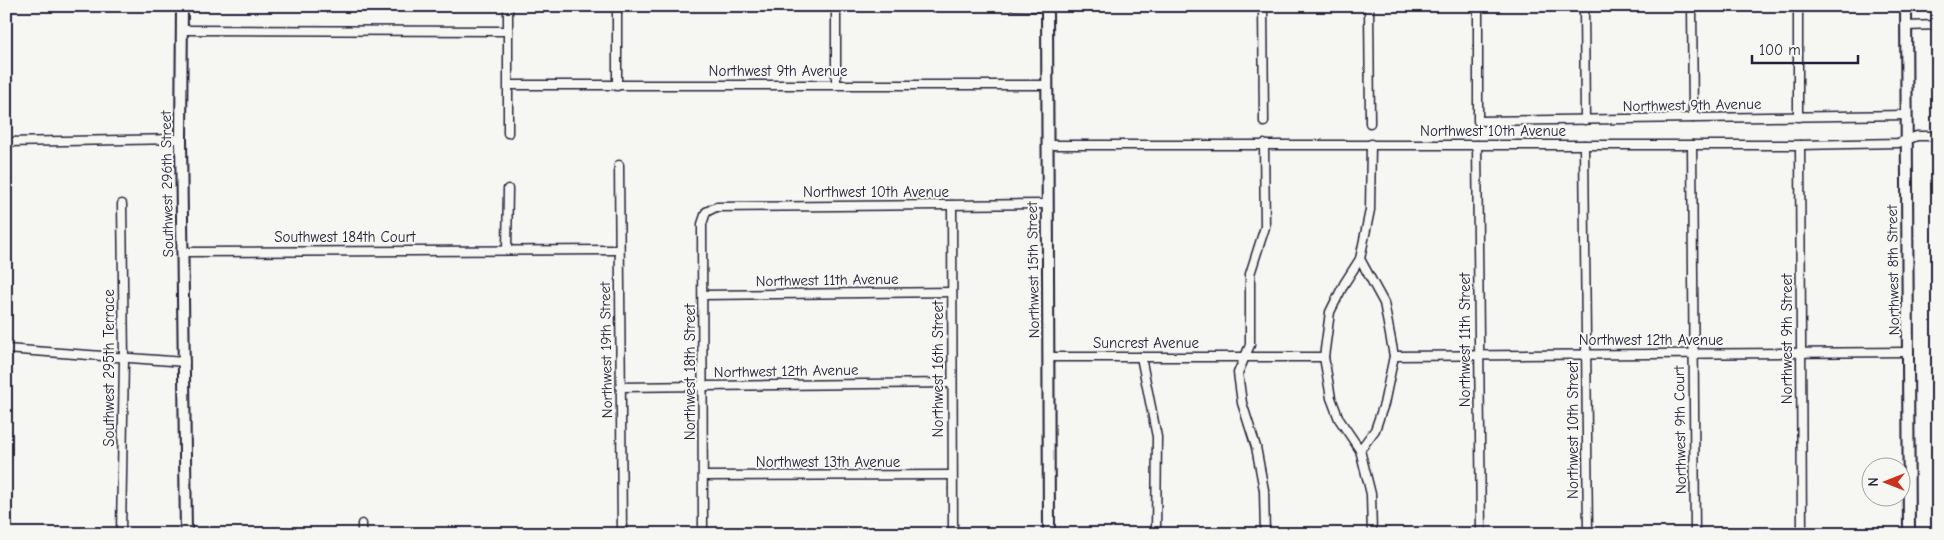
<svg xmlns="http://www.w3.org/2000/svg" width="1944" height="540" font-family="'Comic Neue',sans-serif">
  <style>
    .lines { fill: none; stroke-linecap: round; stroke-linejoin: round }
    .street-casing { stroke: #22223b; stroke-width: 11 }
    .secondary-casing { stroke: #22223b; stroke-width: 14 }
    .street { stroke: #f6f6f2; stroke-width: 8 }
    .secondary { stroke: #f6f6f2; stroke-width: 10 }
    .labels { text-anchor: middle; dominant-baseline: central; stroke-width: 4; stroke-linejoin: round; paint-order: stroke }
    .street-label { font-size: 15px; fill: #22223b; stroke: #f6f6f2 }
  </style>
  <rect width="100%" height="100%" fill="#f6f6f2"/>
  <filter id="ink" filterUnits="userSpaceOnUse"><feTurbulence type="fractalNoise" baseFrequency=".02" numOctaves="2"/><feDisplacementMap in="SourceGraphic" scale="10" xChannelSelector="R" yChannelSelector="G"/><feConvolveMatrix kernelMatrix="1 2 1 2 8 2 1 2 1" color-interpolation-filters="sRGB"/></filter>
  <g filter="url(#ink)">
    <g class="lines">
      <defs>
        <g id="street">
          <polyline points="617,6 617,86"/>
          <polyline points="1014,6 1047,7"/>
          <polyline points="1263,6 1264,122"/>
          <polyline points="1369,6 1370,123"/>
          <polyline points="1478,6 1478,121 1907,115"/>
          <polyline points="1584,6 1585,120"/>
          <polyline points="1692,6 1693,118"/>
          <polyline points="1798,6 1798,117"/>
          <polyline points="1906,26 1938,25"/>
          <polyline points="182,30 508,31"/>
          <polyline points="836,84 836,6"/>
          <polyline points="509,85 1047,85"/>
          <polyline points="508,133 508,6"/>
          <polyline points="6,142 181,139"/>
          <polyline points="1264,144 1265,227 1250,274 1250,345 1238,373 1242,403 1256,447 1264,490 1265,534"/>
          <polyline points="1371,144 1370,210 1360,259 1344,284 1330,312 1324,357 1331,398 1339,419 1360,450 1371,494 1372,534"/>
          <polyline points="1048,145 1800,145 1898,143 1917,136 1938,136"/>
          <polyline points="1477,145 1481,534"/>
          <polyline points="1584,145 1588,534"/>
          <polyline points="1692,145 1695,534"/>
          <polyline points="1800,145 1802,534"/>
          <polyline points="619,165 622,534"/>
          <polyline points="952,205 953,534"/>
          <polyline points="507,250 508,189"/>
          <polyline points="183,252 619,250"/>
          <polyline points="703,295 952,292"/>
          <polyline points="6,349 185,362"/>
          <polyline points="1394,356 1909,352"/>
          <polyline points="1049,357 1324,357"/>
          <polyline points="1141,357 1157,437 1156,534"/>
          <polyline points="620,387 952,383"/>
          <polyline points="1360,450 1375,430 1384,404 1394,356 1384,303 1360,259"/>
          <polyline points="704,476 952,475"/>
          <polyline points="121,532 124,359 122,204"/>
          <polyline points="362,534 362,524"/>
          <polyline points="703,534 702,224 706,212 716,207 1047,204"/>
        </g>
        <g id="secondary">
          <polyline points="182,6 181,139 186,534"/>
          <polyline points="1047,6 1049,534"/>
          <polyline points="1906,6 1909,534"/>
        </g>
      </defs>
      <use href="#street" class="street-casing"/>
      <use href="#secondary" class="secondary-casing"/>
      <use href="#street" class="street"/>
      <use href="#secondary" class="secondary"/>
    </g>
  </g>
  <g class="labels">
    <g class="street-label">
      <text x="778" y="71">Northwest 9th Avenue</text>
      <text transform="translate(1692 105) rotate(-1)">Northwest 9th Avenue</text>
      <text x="1493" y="131">Northwest 10th Avenue</text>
      <text transform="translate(167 184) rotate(-91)">Southwest 296th Street</text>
      <text x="876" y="192">Northwest 10th Avenue</text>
      <text x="345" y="237">Southwest 184th Court</text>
      <text transform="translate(1033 270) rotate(-91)">Northwest 15th Street</text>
      <text transform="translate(1893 270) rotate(-91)">Northwest 8th Street</text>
      <text transform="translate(827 280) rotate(-1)">Northwest 11th Avenue</text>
      <text transform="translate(1787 339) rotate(-90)">Northwest 9th Street</text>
      <text transform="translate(1465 340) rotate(-90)">Northwest 11th Street</text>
      <text x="1651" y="340">Northwest 12th Avenue</text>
      <text x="1146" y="343">Suncrest Avenue</text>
      <text transform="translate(606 350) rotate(-91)">Northwest 19th Street</text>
      <text transform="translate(109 368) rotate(-90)">Southwest 295th Terrace</text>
      <text transform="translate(938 369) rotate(-90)">Northwest 16th Street</text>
      <text transform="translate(786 371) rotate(-1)">Northwest 12th Avenue</text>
      <text transform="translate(690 372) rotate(-90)">Northwest 18th Street</text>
      <text transform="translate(1573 430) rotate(-90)">Northwest 10th Street</text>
      <text transform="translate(1680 430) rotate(-91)">Northwest 9th Court</text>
      <text x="828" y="462">Northwest 13th Avenue</text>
    </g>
  </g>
  <rect width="1944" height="540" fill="none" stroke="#f6f6f2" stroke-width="25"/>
  <rect x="12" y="12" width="1919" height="515" fill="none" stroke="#22223b" stroke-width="2" filter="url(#ink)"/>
  <g transform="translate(1886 482) rotate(270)"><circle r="24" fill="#f6f6f2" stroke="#a1a1a9"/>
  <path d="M0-4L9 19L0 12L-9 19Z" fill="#c8321e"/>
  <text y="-8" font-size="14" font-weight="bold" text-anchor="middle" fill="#22223b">N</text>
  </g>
  <path d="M1752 55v8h106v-8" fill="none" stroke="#22223b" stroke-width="2.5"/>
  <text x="1759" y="55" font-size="15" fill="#22223b" stroke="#f6f6f2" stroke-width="4" paint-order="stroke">100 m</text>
</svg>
